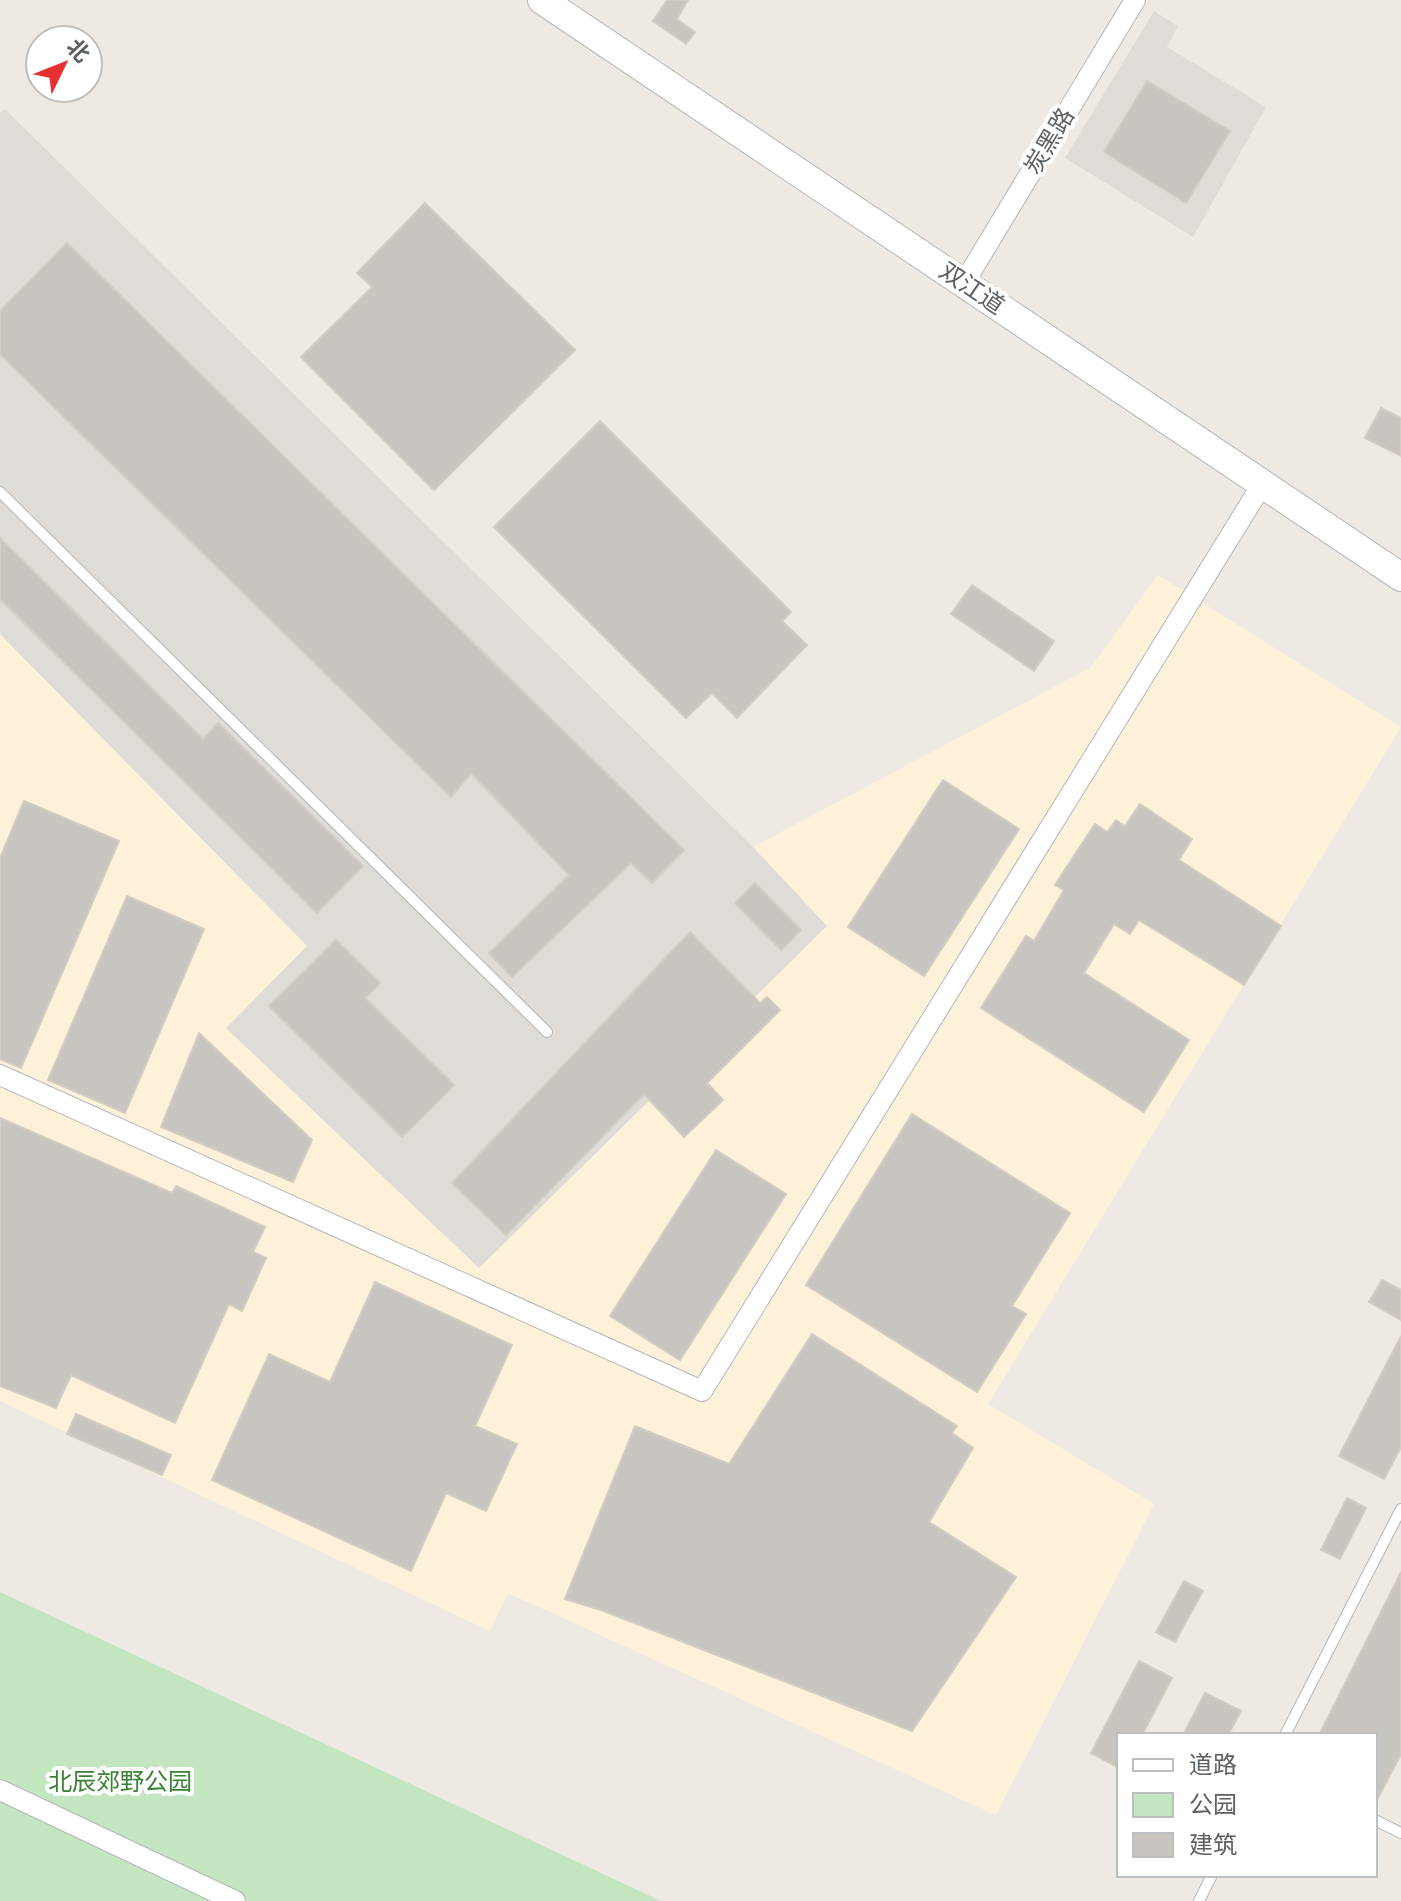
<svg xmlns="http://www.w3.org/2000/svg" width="1401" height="1901" font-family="Ubuntu,'Noto Sans SC',sans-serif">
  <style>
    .commercial { fill: #fdf2d9 }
    .industrial { fill: #dfdcd8 }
    .green { fill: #c3e5c0 }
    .building { fill: #c8c5c0; stroke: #d2ccc2; stroke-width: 2 }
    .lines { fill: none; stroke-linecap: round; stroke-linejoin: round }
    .service-casing { stroke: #b4b6ba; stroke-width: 12 }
    .minor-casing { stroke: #b4b6ba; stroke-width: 22 }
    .secondary-casing { stroke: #b2b7bb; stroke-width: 30 }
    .service { stroke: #fff; stroke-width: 10 }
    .minor { stroke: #fff; stroke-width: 20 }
    .secondary { stroke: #fff; stroke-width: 28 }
    .labels { text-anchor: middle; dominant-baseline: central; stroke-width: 8; stroke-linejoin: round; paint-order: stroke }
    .street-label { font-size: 24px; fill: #5b6064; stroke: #fff }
    .park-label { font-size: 24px; fill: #388135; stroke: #fff }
  </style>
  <rect width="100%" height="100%" fill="#eeeae3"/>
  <polygon class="commercial" points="1158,575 1401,727 988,1404 1154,1504 996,1815 508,1593 490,1631 0,1401 0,634 308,946 226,1029 826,926 753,847 1090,668"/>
  <g class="industrial">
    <polygon points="1154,11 1178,26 1167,47 1266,107 1193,237 1065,158"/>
    <polygon points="5,109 753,847 827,926 479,1268 226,1028 307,946 0,634 0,113"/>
  </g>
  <polygon class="green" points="0,1592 661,1901 0,1901"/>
  <g class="building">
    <polygon points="667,0 688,0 677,19 695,32 686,44 653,21"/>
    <polygon points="1147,81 1230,131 1186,203 1104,152"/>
    <polygon points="425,203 575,350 434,490 301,357 372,287 357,273"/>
    <polygon points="67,243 684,850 652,883 631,863 512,977 489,953 569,875 471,773 451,797 0,354 0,311"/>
    <polygon points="1381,408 1401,418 1401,456 1365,438"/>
    <polygon points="600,421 791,612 782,621 807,645 737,718 712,693 686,718 494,527"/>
    <polygon points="0,538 203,739 218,723 363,866 317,913 0,599"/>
    <polygon points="972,585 1054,641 1034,671 951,614"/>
    <polygon points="943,780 1019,829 924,976 848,927"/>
    <polygon points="24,801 119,841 21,1068 0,1059 0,858"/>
    <polygon points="1140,804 1192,839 1179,860 1281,926 1244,985 1139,920 1130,934 1114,924 1084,973 1189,1040 1144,1112 981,1008 1026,936 1034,941 1064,890 1055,885 1095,824 1107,832 1116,820 1125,826"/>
    <polygon points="755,883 801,930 781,950 735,903"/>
    <polygon points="127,896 204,929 125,1113 48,1080"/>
    <polygon points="690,932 760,1003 767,997 780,1010 707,1083 723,1100 684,1137 644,1094 506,1235 452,1183"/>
    <polygon points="336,940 380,983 365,998 454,1085 402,1137 269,1006"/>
    <polygon points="199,1033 312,1140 293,1182 161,1127"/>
    <polygon points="912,1114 1070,1213 1012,1306 1026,1314 977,1392 806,1285"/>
    <polygon points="0,1118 172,1193 176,1186 265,1227 253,1252 266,1258 242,1311 229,1304 175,1423 71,1375 56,1408 0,1386"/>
    <polygon points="716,1150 786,1194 680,1360 610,1316"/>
    <polygon points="1382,1280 1401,1290 1401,1320 1369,1302"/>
    <polygon points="375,1282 512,1345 475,1426 517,1444 486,1511 446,1493 411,1571 212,1480 269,1354 330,1382"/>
    <polygon points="812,1334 957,1426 952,1433 973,1448 929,1522 1016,1577 912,1731 601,1610 565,1599 635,1426 729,1464"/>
    <polygon points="1401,1336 1401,1447 1384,1479 1339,1456"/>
    <polygon points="76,1414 171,1455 162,1475 67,1434"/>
    <polygon points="1347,1498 1366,1508 1340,1559 1321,1550"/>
    <polygon points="1401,1572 1401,1754 1375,1804 1375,1735 1319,1735"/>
    <polygon points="1184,1581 1203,1591 1175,1642 1156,1632"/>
    <polygon points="1139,1661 1172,1678 1142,1735 1119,1735 1119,1768 1091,1753"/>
    <polygon points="1205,1693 1241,1711 1228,1735 1183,1735"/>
  </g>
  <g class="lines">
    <defs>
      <g id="service">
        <polyline points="0,492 547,1032"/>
        <polyline points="1285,1735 1401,1509"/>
        <polyline points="1375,1820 1401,1833"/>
        <polyline points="1199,1901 1212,1875"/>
      </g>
      <g id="minor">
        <polyline points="964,283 1135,0"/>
        <polyline points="0,1075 702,1391 1263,483"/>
        <polyline points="0,1790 235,1901"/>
      </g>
      <polyline id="secondary" points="542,0 1401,577"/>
    </defs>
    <use href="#service" class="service-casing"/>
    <use href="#minor" class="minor-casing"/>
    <use href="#secondary" class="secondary-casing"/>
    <use href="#service" class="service"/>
    <use href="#minor" class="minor"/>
    <use href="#secondary" class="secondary"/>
  </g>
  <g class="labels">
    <g class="street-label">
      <text transform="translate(1049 141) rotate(-59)">炭黑路</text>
      <text transform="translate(972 288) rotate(34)">双江道</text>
    </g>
    <g class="park-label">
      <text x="120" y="1781">北辰郊野公园</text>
    </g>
  </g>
  <rect x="1117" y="1733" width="260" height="144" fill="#ffffff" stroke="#bdbfc1" stroke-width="2"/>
  <rect x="1133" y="1759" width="40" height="12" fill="#ffffff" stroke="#bdbfc1" stroke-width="2"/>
  <text x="1189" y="1773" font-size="24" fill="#5b6064">道路</text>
  <rect x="1133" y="1793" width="40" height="24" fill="#c3e5c0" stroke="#bdbfc1" stroke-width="2"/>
  <text x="1189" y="1813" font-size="24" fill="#5b6064">公园</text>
  <rect x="1133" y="1833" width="40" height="24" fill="#c8c5c0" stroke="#bdbfc1" stroke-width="2"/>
  <text x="1189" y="1853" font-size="24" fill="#5b6064">建筑</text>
  <g transform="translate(64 64) rotate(47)"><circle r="38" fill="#ffffff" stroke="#bdbfc1" stroke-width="2"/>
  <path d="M0-6L14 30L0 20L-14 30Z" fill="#e63132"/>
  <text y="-12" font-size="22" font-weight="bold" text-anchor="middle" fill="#5b6064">北</text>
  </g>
</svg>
